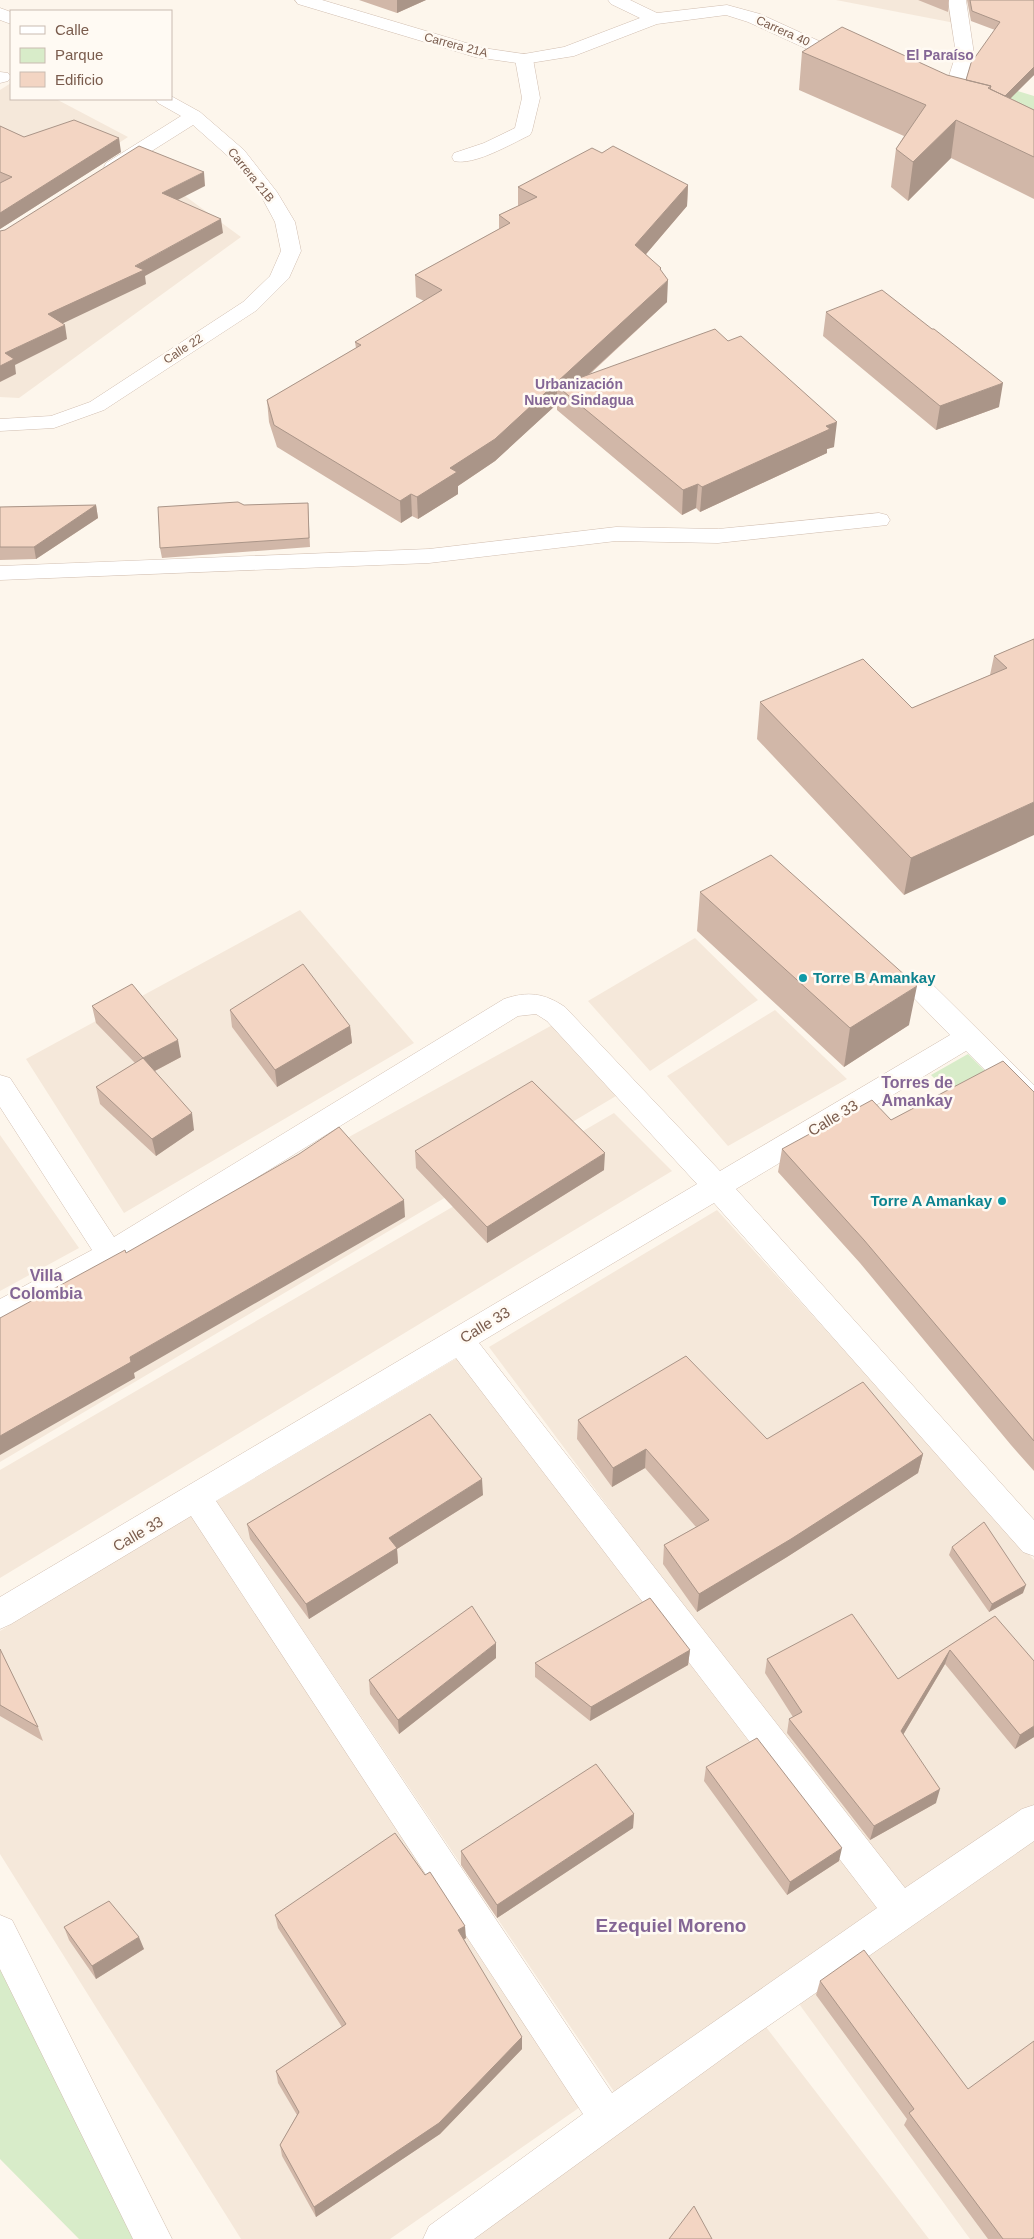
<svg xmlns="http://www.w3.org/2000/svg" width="1034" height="2239" font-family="Helvetica,sans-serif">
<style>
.residential{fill:#f5e8da}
.green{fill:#d8ecc9}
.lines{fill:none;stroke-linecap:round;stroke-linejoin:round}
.lane-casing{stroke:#d1beb0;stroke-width:1}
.street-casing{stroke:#d1beb0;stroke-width:1}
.lane{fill:#fff;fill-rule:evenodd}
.street{fill:#fff;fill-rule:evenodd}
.wall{fill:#d1b7a8}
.shaded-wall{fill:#aa9588}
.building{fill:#f3d5c3;stroke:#aa9588}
.culture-dot{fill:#0f9aa8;stroke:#fffaf3;stroke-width:2}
.labels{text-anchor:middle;stroke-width:5;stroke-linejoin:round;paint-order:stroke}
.far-street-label{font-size:12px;fill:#7a5c4d;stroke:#fffaf3}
.far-neighbourhood-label{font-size:14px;font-weight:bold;fill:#846695;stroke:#fffaf3}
.culture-label{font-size:15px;font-weight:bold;fill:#0d838f;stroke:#fffaf3;text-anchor:start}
.street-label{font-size:15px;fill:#7a5c4d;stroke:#fffaf3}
.neighbourhood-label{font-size:16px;font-weight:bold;fill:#846695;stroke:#fffaf3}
.near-neighbourhood-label{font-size:19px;font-weight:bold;fill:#846695;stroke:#fffaf3}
</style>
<rect width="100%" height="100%" fill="#fdf6ec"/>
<path class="residential" d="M836,0h121l3,24z
M11,83v16h45l72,38 -128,84v-131z
M140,163l101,74 -222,161 -19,-1v-138z
M300,910l114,133 -290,170 -98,-154z
M695,938l63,62 -108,71 -62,-70z
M775,1010l72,69 -119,67 -61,-70z
M556,1023l60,73 -616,366v-133z
M614,1113l58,58 -672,407v-108z
M0,1135l79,113 -79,43z
M717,1210l317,350v248l-132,93 -413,-554z
M457,1358l428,545 -270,190 -399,-592z
M192,1515l391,590 -193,134h-149l-241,-385v-223z
M1034,1833v406h-64l-176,-242z
M766,2027l163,212h-456z"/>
<path class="green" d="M976,78l58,18v17z
M968,1054l27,27 -37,21 -27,-27z
M0,1969l138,270h-59l-79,-80z"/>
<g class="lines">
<defs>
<path id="lane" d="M524,54l6,1 3,4 7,39 -8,33 -2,4c-19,9 -56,31 -76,26l-2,-4 2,-4 30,-10 31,-15 7,-30 -7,-39 3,-4z"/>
<path id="street" d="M295,0h27l161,48 41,6 40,-7 76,-29 -29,-14 -3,-4h22l27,13 70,-8 33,9 94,43 3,4 -3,4h-12l-94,-43 -22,-7 -69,9 -83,32 -50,8 -49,-7 -177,-53z
M948,0h18l8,54 -17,53 -3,4h-12l-3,-4 17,-53z
M0,8l11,4v12l-11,-4z
M0,72l8,1 3,4 -3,4 -8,2z
M171,96l29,16 44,38 33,42 18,30 6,29 -12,27 -32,32 -153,100 -50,18 -54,3v-12l51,-3 39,-14 153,-100 27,-26 11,-25 -6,-29 -15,-28 -30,-36 -37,-33 -73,46h-14l-2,-4 2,-4 75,-47 -23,-13 -3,-4h16z
M879,513l8,2 3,5 -3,5 -169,18 -102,-2 -187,22 -429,17v-14l429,-17 187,-22 102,2z
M916,974l9,3 109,108v28l-10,-4 -58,-58 -230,138 298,331v36l-11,-4 -309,-349 -235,140 426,545 117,-79 12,-4v36l-286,199 -274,199h-51l6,-13 154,-112 -392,-598 -180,108 -11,5v-32l697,-413 -150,-163 -11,-7 -18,2 -398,246 -120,63v-26l92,-49 -92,-143v-32l10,3 104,159 390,-238c24,-8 40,-6 61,8l155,164 230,-136 -43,-44 -4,-7 4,-7zM456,1358l421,550 -265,185 -396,-592z
M0,1915l12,5 160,319h-39l-133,-270z"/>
</defs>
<use href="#lane" class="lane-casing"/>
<use href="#street" class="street-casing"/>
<use href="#lane" class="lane"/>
<use href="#street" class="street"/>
</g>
<path class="wall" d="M359,0h67l-29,13z
M918,0h31l-1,12z
M967,0h67v75l-24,23 24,12v89l-83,-41 -43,43 -17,-14 5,-38 8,-13 -105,-46 3,-38 145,23 19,5 29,-50 -24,-9z
M0,126l24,11 97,15 -121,77z
M602,153l86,32 -1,21 -41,48 15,18 6,30 -78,73 245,72 -7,2v4l-127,59 -4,-4 -14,7 -125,-105v-6l-62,57 -37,25v8l-40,25 -6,-3 -11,7 -124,-76 -8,-25 -2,-22 89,-52 -1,-6 69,-41 -8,-4 -1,-22 84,-46v-14l19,-9v-19z
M826,312l173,95 -63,23 -113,-94z
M308,503l2,44 -148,11 -2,-10 84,-43z
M96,505l2,13 -62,41 -36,1v-53z
M1034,639l-130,256 -147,-156 3,-37 152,6 78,-33 4,-19z
M700,892l209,133 -65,42 -147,-136z
M92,1006l89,51 -26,14 39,59 -38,26 -56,-52 -4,-17 39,-24 -39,-40z
M230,1010l120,16 2,17 -75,44 -45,-60z
M1034,1092v379l-23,-26 -151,-182 -82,-91 4,-23 109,-29z
M415,1151l189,19 -117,73 -71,-75z
M578,1420l189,19 156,15 -5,19 -131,84 -90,55 -34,-48 1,-19 32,-18 -51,-59 -33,19 -35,-48z
M483,1495l-86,54 1,14 -89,56 -59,-80 -3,-15z
M952,1547l71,46 -34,19 -40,-57z
M995,1616l39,121 -19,12 -70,-85 -42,71 33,68 -66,37 -83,-107 2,-14 4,-2 -28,-44 2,-14 131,20z
M0,1649l38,78 5,14 -43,-25z
M690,1650l-2,15 -98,56 -55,-44v-14z
M496,1658l-97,76 -29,-40 -1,-14z
M706,1767l133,94 -52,34 -83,-114z
M634,1814l-1,14 -136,90 -36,-53v-14z
M275,1915l191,23 -2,1 58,110 -82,85 -124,83 -34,-61 -2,-11 17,-30 -19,-32 -2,-12 66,-44 -64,-99z
M64,1927l80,22 -48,30 -27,-39z
M820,1981l148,108 66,150h-46l-84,-114 3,-6 -91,-124z"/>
<path class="shaded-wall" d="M397,0h29l-29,13z
M1034,67v8l-37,37 1,-10z
M956,120l-5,38 -43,43 5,-39z
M119,138l2,14 -121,77v-16z
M204,172l1,14 -41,21 -2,-14z
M688,185l-1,21 -52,61v-22z
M221,219l2,14 -78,43 1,8 -95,45 -3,-15z
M661,268l-1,20 8,-8 -1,22 -100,92 -10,-8v18l-62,57 -37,25v8l-40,25 -1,-22 33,-29z
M65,325l2,14 -52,26 1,9 -16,8v-16l5,-13z
M1003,383l-4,24 -63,23 4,-24z
M837,422l-3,25 -7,2v4l-127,59 2,-25 124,-61z
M698,484l-2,24 -14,7 1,-25z
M411,494l1,22 -11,7 -1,-22z
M96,505l2,13 -62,41 -2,-12z
M1034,802v33l-130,60 7,-37z
M917,986l-8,39 -65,42 6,-39z
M350,1026l2,17 -75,44 -2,-17z
M178,1040l3,17 -34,18 -4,-17z
M192,1113l2,17 -38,26 -4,-17z
M605,1153l-1,17 -117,73v-16z
M404,1200l1,17 -271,156 1,5 -135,77v-19l130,-79z
M646,1449l-1,19 -33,19 1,-19z
M923,1454l-5,19 -131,84 -90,55 2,-18z
M482,1479l1,16 -86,54 1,14 -89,56 -3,-15 83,-66z
M1026,1585l-3,8 -34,19 3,-8z
M496,1643v15l-97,76 -1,-14z
M690,1650l-2,15 -98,56 1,-14z
M950,1650l-5,14 -48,81 4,-14z
M1034,1726v11l-19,12 5,-14z
M940,1789l-4,14 -66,37 4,-14z
M634,1814l-1,14 -136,90v-13z
M842,1848l-3,13 -52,34 3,-13z
M465,1926l1,12 -7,5 -1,-13z
M139,1937l5,12 -48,30 -4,-13z
M522,2037v12l-82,85 -124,83 -2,-10z"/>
<path class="building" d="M970,0h64v67l-29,29 -15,-7 1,-3 -25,-6 5,-17 29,-41 -28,-11z
M842,27l105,48 44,11 -3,2 46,22v47l-78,-37 -43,42 -17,-13 30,-44 -124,-53z
M74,120l45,18 -119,75v-30l12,-6 -12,-5v-46l24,11z
M139,146l65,26 -42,21 59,26 -86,47 9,4 -96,44 17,11 -60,28 9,6 -14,7v-135l5,-1z
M613,146l75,39 -53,60 26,23 -1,1 8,11 -173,159 -45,29 7,4 -40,25 -6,-3 -11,7 -126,-76 -7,-25 94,-55 -6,-3 87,-52 -27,-15 95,-52 -11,-8 38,-18 -19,-10 74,-39 10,5z
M882,290l50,39h2l69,54 -63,23 -114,-94z
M715,329l13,12 13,-5 96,86 -11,4 4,3 -128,58 -4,-3 -15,6 -126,-104z
M238,502l6,3 64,-2 1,35 -149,10 -2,-41z
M96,505l-62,42h-34v-40z
M1034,639v163l-123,56 -151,-156 103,-43 49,49 95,-40 -13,-12z
M771,855l146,131 -67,42 -150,-136z
M303,964l47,62 -75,44 -45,-60z
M132,984l46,56 -35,18 -51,-52z
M143,1058l49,55 -40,26 -56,-52z
M1003,1061l31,31v349l-170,-201 -82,-91 90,-49 19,20z
M532,1081l73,72 -118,74 -72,-76z
M339,1127l65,73 -274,157 1,5 -131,74v-118l125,-68 1,3 173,-99z
M686,1356l81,83 96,-57 60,72 -132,85 -92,55 -35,-49 45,-25 -63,-71 -33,19 -35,-48z
M430,1414l52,65 -93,59 8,10 -91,56 -59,-80z
M984,1522l42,63 -34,19 -40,-57z
M650,1598l40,52 -99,57 -56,-44z
M472,1606l24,37 -98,77 -29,-40z
M852,1614l46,65 97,-63 39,45v65l-14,9 -70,-85 -49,81 39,58 -66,37 -85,-107 13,-7 -35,-53z
M0,1649l38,78 -38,-22z
M757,1738l85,110 -52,34 -84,-115z
M596,1764l38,50 -137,91 -36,-54z
M395,1833l30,42 5,-3 35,54 -7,4 64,107 -83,86 -125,84 -34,-62 19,-33 -23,-41 70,-47 -71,-109z
M109,1901l30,36 -47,29 -28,-39z
M864,1950l104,139 66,-48v196l-3,2h-28l-94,-126 5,-4 -94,-128z
M694,2206l18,33h-43z"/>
<g class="culture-dot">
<circle cx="803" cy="978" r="5"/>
<circle cx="1002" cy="1201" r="5"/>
</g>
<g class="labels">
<g class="far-street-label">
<text transform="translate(783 31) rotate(24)" y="4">Carrera 40</text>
<text transform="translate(456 45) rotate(15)" y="4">Carrera 21A</text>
<text transform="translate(251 175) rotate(51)" y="4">Carrera 21B</text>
<text transform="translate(183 349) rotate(-33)" y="4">Calle 22</text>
</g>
<g class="far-neighbourhood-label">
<text x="940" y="60">El Paraíso</text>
<text x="579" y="389">Urbanización<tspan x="579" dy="16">Nuevo Sindagua</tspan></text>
</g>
<g class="culture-label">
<text x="813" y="983">Torre B Amankay</text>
<text x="992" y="1206" text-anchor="end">Torre A Amankay</text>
</g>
<g class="street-label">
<text transform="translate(833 1118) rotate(-31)" y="5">Calle 33</text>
<text transform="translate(485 1325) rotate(-31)" y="5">Calle 33</text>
<text transform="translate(138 1534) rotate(-30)" y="5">Calle 33</text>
</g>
<g class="neighbourhood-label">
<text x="917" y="1088">Torres de<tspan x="917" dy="18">Amankay</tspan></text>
<text x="46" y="1281">Villa<tspan x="46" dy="18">Colombia</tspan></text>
</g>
<g class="near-neighbourhood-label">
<text x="671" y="1932">Ezequiel Moreno</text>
</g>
</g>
<rect x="10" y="10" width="162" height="90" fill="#fffaf3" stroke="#cabbb1"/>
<rect x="20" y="26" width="25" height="8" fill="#ffffff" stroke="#cabbb1"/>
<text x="55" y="35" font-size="15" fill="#7a5c4d">Calle</text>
<rect x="20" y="48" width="25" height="15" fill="#d8ecc9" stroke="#cabbb1"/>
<text x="55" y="60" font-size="15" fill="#7a5c4d">Parque</text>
<rect x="20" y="72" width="25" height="15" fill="#f3d5c3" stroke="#cabbb1"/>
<text x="55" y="85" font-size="15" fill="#7a5c4d">Edificio</text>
</svg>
